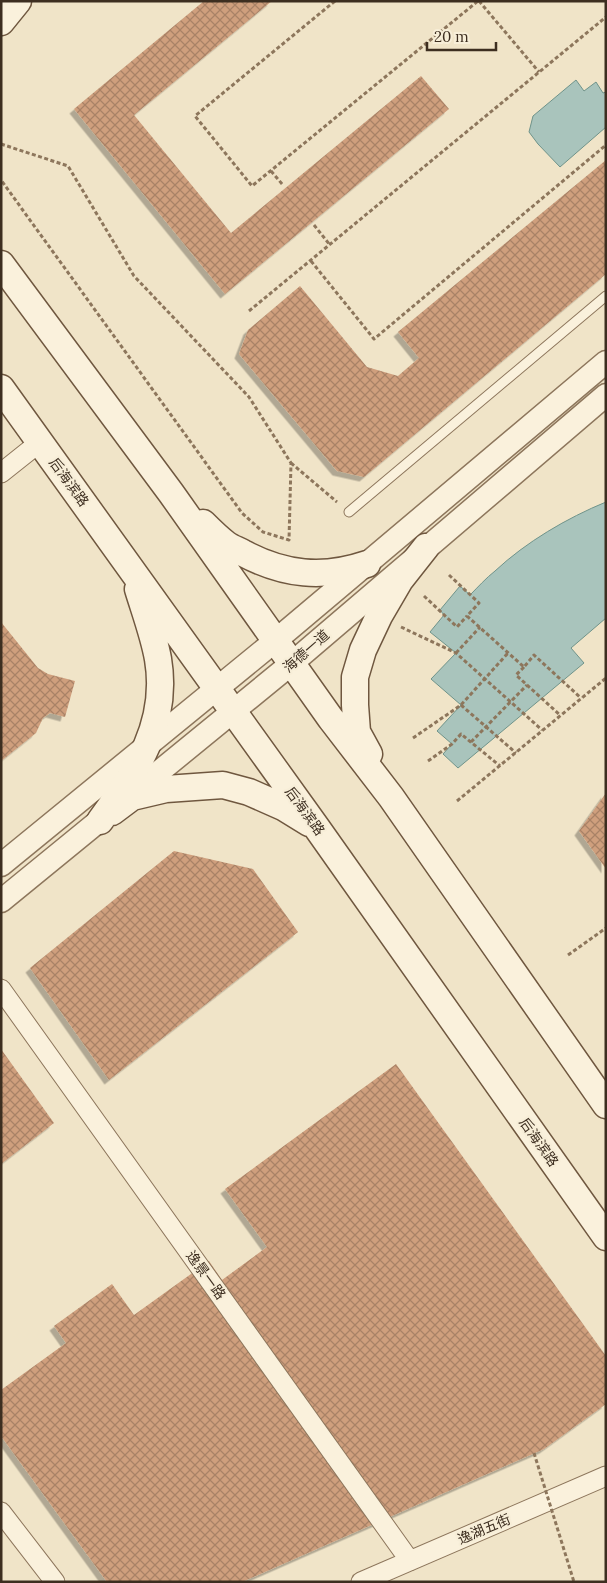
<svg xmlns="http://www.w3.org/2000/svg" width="607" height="1583" font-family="Lora,'Noto Sans SC',serif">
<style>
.water{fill:#a9c4bc;stroke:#6f938a}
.building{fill:url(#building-cross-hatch);filter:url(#shadow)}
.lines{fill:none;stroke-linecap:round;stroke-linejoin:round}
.service-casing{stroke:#8d765c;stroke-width:11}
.minor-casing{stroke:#8d765c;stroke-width:21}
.tertiary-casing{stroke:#8d765c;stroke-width:25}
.secondary-casing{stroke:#6f573f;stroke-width:29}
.path{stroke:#8d765c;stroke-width:3;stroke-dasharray:4 2.5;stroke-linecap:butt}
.service{stroke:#faf1dc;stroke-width:9}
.minor{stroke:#faf1dc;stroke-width:19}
.tertiary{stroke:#faf1dc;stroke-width:22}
.secondary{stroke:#faf1dc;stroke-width:26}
.path-bridge{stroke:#8d765c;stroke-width:3;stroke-dasharray:4 2.5;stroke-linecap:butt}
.labels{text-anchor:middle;stroke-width:4.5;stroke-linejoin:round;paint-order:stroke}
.street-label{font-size:14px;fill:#3d2e20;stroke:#f7eed8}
</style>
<defs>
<pattern id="building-cross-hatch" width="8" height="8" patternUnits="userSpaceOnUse" patternTransform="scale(1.25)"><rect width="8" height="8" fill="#cf9f7d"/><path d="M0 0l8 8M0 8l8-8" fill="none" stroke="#a98266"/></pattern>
<filter id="shadow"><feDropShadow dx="-4.5" dy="4.5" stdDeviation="0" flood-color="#0004"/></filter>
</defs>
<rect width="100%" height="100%" fill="#f0e4c8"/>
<path class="water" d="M576,80l8,11 12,-9 7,11 3,-1v35l-46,40 -22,-23 -9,-12 4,-16z
M606,502v116l-35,30 13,15 -126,105 -15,-14 9,-10 -15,-13 24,-26 -30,-26 25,-26 -26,-21 14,-17 -4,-5 20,-24 10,9c8,-8 16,-17 25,-24 31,-29 72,-53 111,-69z"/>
<path class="building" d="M204,1h68l-138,114 97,118 190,-157 28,33 -224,185 -151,-185z
M606,160v114l-242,203 -27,-6 -98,-117 9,-24 52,-44 67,81 31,9 21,-18 -21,-26z
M1,622l37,46 10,6 27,7 -10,36 -15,-4 -7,5 -7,15 -35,28z
M606,793v76l-27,-38z
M174,851l79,18 45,63 -189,148 -79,-112z
M1,1049l53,74 -53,41z
M396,1064l210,292v48l-62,45 -302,133h-135l-106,-146v-46l65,-47 -12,-17 58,-42 22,31 75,-54 13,19 45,-33 -42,-58z"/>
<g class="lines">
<defs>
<path id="service" d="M349,512l257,-216"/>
<path id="minor" d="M1,473l39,-31
M1,989l409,572
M1,1512l54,70
M361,1582l245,-106"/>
<path id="tertiary" d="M1,865l274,-224 331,-279
M1,901l290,-237 315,-269"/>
<path id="secondary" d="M1,22l17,-21
M1,264l170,229 160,226 60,78 215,308
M1,388l316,440 289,409
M203,523c7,7 15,15 23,21 5,4 12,6 17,9 41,22 80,26 124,11
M369,754l-12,-22 -2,-27v-28l8,-27 16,-34 21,-36 26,-33
M112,812l20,-15 34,-8 57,-4 26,7 34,15 26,16
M100,821c36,-49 69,-97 58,-162 -4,-23 -13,-47 -20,-70"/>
</defs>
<use href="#service" class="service-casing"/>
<use href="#minor" class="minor-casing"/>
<use href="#tertiary" class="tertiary-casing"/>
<use href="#secondary" class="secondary-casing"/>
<path class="path" d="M335,1l-140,115 57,70 226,-185
M479,1l60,71
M1,144l67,22 66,110 115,121 42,66 -2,77 -26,-8 -21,-19 -241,-333
M271,171l12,14
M314,225l16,20
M311,261l63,78 232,-194
M249,311l357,-294
M291,463l46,39
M449,575l30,28 -12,13 57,51 10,-12 47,43
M424,596l33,31 10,-11
M401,627l55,26 86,77
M456,653l24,-26
M524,667l-8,8 44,40
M461,705l55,48
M413,738l48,-33 47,-52
M471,742l56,-57
M428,761l24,-17 9,-10 39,32
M457,801l149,-123
M568,955l38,-27"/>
<use href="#service" class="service"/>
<use href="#minor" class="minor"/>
<use href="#tertiary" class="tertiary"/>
<use href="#secondary" class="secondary"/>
<path class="path-bridge" d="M534,1453l40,129"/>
</g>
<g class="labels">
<g class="street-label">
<text transform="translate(69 482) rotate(54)" y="5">后海滨路</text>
<text transform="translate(306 651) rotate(-41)" y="5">海德一道</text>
<text transform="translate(305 811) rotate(54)" y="5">后海滨路</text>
<text transform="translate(539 1142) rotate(55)" y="5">后海滨路</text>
<text transform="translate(206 1275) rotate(54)" y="5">逸景一路</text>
<text transform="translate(484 1529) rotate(-23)" y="5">逸湖五街</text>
</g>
</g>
<rect width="607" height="1583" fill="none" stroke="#3d2e20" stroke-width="5"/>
<path d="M427 42v8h69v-8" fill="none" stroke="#3d2e20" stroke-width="2.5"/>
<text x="434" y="42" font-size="15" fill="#3d2e20" stroke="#f7eed8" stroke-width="4" paint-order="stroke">20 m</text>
</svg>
